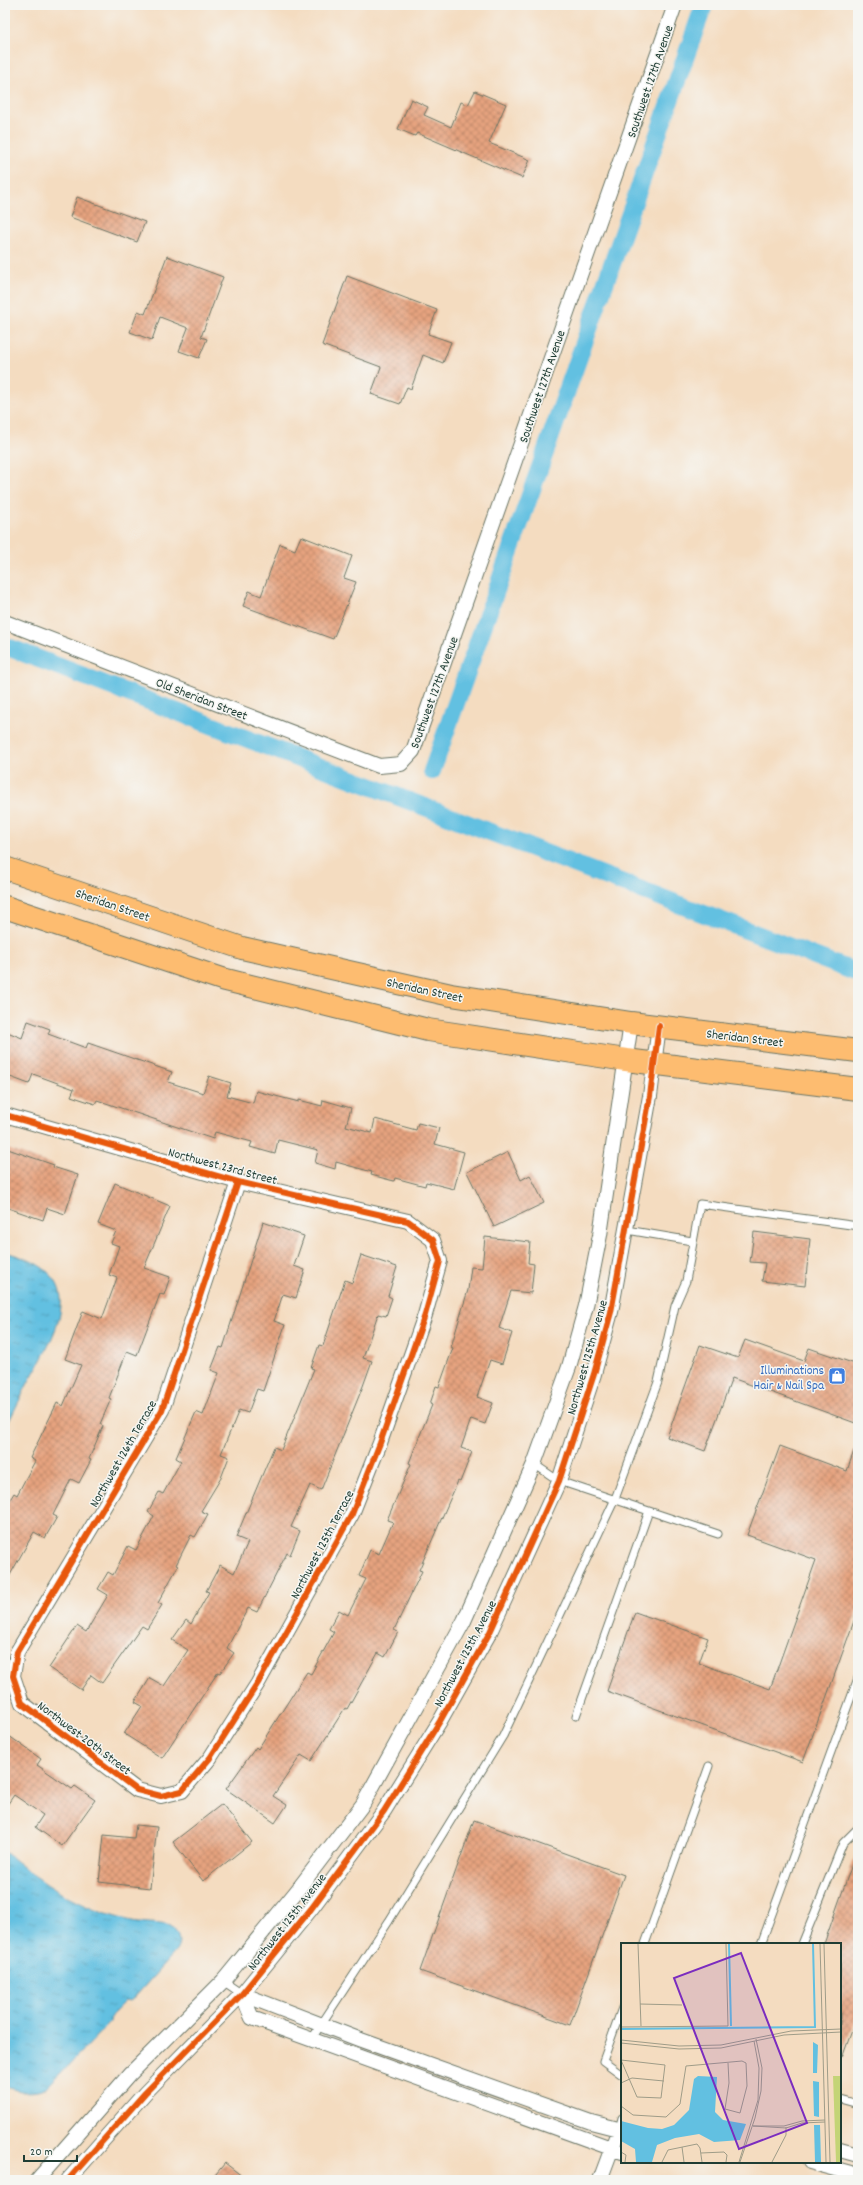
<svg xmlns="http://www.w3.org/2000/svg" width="863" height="2185" font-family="Dekko,sans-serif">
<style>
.water{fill:url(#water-ripples);stroke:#407e8a}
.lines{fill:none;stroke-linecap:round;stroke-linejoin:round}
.canal{stroke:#62c0e1;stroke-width:18}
.building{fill:url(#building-cross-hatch)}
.service-casing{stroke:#6a7565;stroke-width:9}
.minor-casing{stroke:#6a7565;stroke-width:16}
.primary-casing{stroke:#6a7565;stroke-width:24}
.service{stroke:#fff;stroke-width:7}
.minor{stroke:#fff;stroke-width:14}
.primary{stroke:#fdbc70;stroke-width:22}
.cycleway-casing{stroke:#f6f6f2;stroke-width:8}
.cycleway{stroke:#e8590c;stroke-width:6}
.labels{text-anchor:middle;stroke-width:3;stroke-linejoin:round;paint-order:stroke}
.street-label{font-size:13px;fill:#1f3d34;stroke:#f6f6f2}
.shop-label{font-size:13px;fill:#366cbe;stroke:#f6f6f2;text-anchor:end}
.inset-river{fill:none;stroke:#62c0e1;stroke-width:2}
.inset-road{fill:none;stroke:#9f9c88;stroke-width:1}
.view{fill:#7b2cbf;fill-opacity:0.15;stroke:#7b2cbf;stroke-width:2}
.inset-edge{fill:none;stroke:#1f3d34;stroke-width:2}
</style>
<defs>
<pattern id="water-ripples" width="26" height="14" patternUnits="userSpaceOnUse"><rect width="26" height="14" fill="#62c0e1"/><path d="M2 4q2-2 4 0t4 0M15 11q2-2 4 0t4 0" fill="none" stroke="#509db7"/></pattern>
<pattern id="building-cross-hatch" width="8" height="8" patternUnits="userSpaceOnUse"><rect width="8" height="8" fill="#e6a37f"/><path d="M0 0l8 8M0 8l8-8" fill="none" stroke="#ba8669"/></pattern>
</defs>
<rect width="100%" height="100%" fill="#f6f6f2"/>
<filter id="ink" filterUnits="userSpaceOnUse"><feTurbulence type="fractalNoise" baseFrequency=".025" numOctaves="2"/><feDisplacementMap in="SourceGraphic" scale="8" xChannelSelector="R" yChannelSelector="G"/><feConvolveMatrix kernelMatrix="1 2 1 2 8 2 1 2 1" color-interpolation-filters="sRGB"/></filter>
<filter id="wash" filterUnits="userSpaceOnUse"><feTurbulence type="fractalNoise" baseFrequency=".012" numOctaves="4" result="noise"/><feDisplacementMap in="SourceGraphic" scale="16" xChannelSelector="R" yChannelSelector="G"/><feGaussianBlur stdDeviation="0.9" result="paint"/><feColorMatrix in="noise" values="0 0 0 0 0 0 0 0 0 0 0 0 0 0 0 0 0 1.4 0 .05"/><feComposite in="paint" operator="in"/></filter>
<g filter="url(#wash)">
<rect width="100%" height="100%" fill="#f4dcc0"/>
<path class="water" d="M5,1252c87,22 55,75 23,131 -8,15 -15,31 -23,46z
M5,1852c38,32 74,57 123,68 14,4 29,2 43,6 7,7 11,16 5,25l-42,47 -4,3 -3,-1 -16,16 -1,6 -64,66c-14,7 -27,3 -41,-1z"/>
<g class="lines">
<path class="canal" d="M5,646l853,327
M432,771l272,-766"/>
</g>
<g id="blocks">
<path class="building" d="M475,91l31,13 -17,39 41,17 -8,18 -105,-45 -2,3 -17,-7 13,-30 17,8 -4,8 27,12 10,-25 7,3z
M77,197l68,25 -8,20 -67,-25z
M167,256l56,21 -22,60 6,2 -8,19 -20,-7 9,-23 -28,-11 -8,23 -22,-8 8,-21 7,3z
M347,276l90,34 -9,24 23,8 -8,21 -20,-8 -12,34 -4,-2 -7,17 -29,-10 10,-27 -59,-22z
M301,536l51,20 -8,22 12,4 -23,57 -90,-33 6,-15 12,5 19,-52 15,6z
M28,1021l22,8 -2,5 38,14 2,-5 84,29 -4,10 35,11 6,-17 22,7 -4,13 26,7 3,-12 43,11v-2l23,6 1,-6 28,8 -5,18 26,7 3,-14 41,11 2,-7 21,5 -4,16 29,8 -10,37 -28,-7 -1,4 -30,-8 -1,3 -23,-6 1,-3 -36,-10 -1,7 -20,-6 3,-13 -40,-10 -3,14 -25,-7 2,-5 -37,-10 -2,7 -116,-39 -2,4 -24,-8 3,-7 -41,-15 -4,10 -24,-9v-44l17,7z
M5,1148l49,17 -1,2 25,8 -13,39 -18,-6 -4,12 -38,-13z
M508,1152l13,28 9,-5 14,28 -50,24 -27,-55z
M115,1183l55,23 -26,62 26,9 -6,18 -4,-1 -23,61 -10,-4 -18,47 2,1 -11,25 3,2 -14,33 2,1 -12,23 -8,-4 -18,36 4,2 -12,21 -11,-6 -29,52v-76l9,-15 3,2 18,-34 -5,-3 27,-55 6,3 18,-41 -16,-6 18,-48 19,8 15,-41 -8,-3 10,-29 -8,-3 5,-12 -18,-7z
M263,1222l41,14 -10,30 11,4 -9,28 -13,-4 -9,27 11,4 -22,66 -6,-2 -9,24 -9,-3 -18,44 8,3 -8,21 -20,33 7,3 -13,23 -4,-2 -15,30 2,1 -20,37 4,2 -15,24 -5,-3 -40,57 -11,-8 -10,15 -32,-22 28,-42 9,6 22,-37 -10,-6 10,-17 5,3 15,-29 8,4 18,-34 -6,-4 11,-20 4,2 18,-33 -5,-3 20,-46 7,3 16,-42 -8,-3 9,-23 3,1z
M754,1232l56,7 -5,47 -43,-5 3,-18 -15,-1z
M485,1237l45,5 -2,21 6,1 -3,29 -20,-2 -12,37 13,5 -10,31 -12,-4 -13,37 16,6 -8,21 -14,-5 -10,29 11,4 -12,30 -2,-1 -39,89 3,1 -10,21 -18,38 4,2 -13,25 -7,-4 -31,56 -2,-1 -34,53 -10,-6 -28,41 14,9 -12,18 -49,-34 30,-42 2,2 49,-77 4,2 23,-42 -5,-3 10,-19 9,5 18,-36 -7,-3 11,-26 9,4 14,-32 -6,-2 24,-56 -2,-1 7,-18 16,-40 -2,-1 6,-18 3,1 14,-39 -2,-1 17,-57 3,-23 11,1z
M361,1255l36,12 -9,29 4,2 -6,18 -8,-2 -15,44 9,3 -9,25 -42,104 -11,-5 -19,42 9,4 -10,24 -3,-2 -30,59 -9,-4 -21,40 7,5 -14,20 -2,-1 -56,86 -38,-24 18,-28 -7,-4 15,-24 14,8 24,-36 -16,-10 14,-20 5,4 18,-32 -3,-1 14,-26 14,8 14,-31 -12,-5 38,-90 7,3 33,-81 -3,-1 8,-23 4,1 22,-66 7,3z
M745,1340l59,21 5,-13 49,17v59l-126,-46 -27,73 -38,-14 33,-92 38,13z
M856,1445l2,1v164l-55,152 -196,-71 28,-79 73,26 -9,25 71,26 46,-129 -69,-25 33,-89 67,25z
M5,1733l36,26 -4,6 35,24 3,-3 20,14 -33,46 -27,-19 8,-12 -29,-20 -9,13z
M222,1804l30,38 -49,39 -30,-39z
M474,1820l150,55 -54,150 -150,-54z
M136,1825l21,2 -7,61 -51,-6 5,-47 30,3z
M856,1853l2,1v159l-16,44h-2v-113h-16z
M225,2163l22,17h-36z"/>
</g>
</g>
<g filter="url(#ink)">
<use href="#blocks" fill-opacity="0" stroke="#6a7565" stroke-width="1"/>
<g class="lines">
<defs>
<path id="service" d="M627,1230l65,11
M534,1464l25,17 159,53
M576,1716l73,-205
M645,1944l64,-178
M761,1944l97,-266
M802,1944l41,-101 15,-15
M223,1981l19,13
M622,2008l-19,53 19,14
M311,2040l78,-119 114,-185 112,-237 43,-117 17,-76 11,-25 14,-77 158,22
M840,2099l18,5
M619,2129l3,-11"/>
<path id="minor" d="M5,622l374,144 22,-2 12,-13 262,-746
M5,1115l233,67 170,39 25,19 7,21 -15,54 -45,128 -28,71 -94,169 -48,75 -28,33 -21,5 -24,-6 -115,-87 -9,-27 4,-24 145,-242 76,-228
M242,1994l10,24 370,134
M242,1994l119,46 230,82 31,8
M840,2150l18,5
M810,2162l48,13
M37,2180l93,-106 93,-93 73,-89 67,-88 101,-183 70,-157 35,-97 17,-61 14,-71 31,-212
M68,2180l77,-87 97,-99 69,-85 73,-98 56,-90 50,-89 69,-151 35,-107 17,-62 39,-216 9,-70
M600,2180l19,-51"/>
<path id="primary" d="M5,868l237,80 209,47 180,28 227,28
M5,907l217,72 206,51 198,30 232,29"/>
</defs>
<use href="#service" class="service-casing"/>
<use href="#minor" class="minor-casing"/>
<use href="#primary" class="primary-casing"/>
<use href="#service" class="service"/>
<use href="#minor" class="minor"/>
<use href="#primary" class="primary"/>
<defs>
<path id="cycleway" d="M5,1115l233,67 170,39 25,19 7,21 -15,54 -45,128 -28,71 -94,169 -48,75 -28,33 -21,5 -24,-6 -115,-87 -9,-27 4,-24 145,-242 76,-228
M68,2180l77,-87 97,-99 69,-85 73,-98 56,-90 50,-89 69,-151 35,-107 17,-62 39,-216 9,-70"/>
</defs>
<use href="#cycleway" class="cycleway-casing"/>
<use href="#cycleway" class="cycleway"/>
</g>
</g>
<defs>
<symbol id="shop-square" viewBox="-11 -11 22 22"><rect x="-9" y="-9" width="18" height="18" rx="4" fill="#3f7fe0" stroke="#f6f6f2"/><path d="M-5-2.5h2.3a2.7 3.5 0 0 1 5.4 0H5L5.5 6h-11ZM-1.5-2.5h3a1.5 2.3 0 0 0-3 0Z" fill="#fff"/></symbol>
</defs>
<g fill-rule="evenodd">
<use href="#shop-square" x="827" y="1366" width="20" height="20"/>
</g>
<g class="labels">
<g class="street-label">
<text transform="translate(649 81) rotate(-71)" y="5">Southwest 127th Avenue</text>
<text transform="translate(541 386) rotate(-71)" y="5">Southwest 127th Avenue</text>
<text transform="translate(433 692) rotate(-70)" y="5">Southwest 127th Avenue</text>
<text transform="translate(202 698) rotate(21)" y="5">Old Sheridan Street</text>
<text transform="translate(113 904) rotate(19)" y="5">Sheridan Street</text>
<text transform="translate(425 989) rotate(12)" y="5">Sheridan Street</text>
<text transform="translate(745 1037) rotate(7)" y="5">Sheridan Street</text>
<text transform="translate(223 1165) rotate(15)" y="5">Northwest 23rd Street</text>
<text transform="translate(586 1357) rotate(-74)" y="5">Northwest 125th Avenue</text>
<text transform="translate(122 1453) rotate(-60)" y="5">Northwest 126th Terrace</text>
<text transform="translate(321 1544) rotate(-62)" y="5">Northwest 125th Terrace</text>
<text transform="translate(464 1653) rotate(-62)" y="5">Northwest 125th Avenue</text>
<text transform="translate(85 1737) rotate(37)" y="5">Northwest 20th Street</text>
<text transform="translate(286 1921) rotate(-52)" y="5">Northwest 125th Avenue</text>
</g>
<g class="shop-label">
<text x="824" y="1374">Illuminations<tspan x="824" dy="15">Hair &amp; Nail Spa</tspan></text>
</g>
</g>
<g transform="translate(621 1943)">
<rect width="220" height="220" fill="#f4dcc0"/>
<path d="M212,133h8v86h-5z" fill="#c4d476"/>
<path d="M192,99l5,3 -1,28h-4zM77,133l19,1 -2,35 8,8 23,4 -6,16 -26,2 -15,-8 -24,4 -18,7 -5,17h-16l-1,-13 -14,-8v-20l27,7 14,1 12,-4 15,-15 5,-31zM192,138l6,1v35l-5,-1zM193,182h6l1,37h-6z" fill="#62c0e1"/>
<path class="inset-river" d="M108,1l2,82M0,86l194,-2 -2,-83"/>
<path class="inset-road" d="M17,1l3,82M199,1l6,218M203,1l6,218M19,61l42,1M0,84l107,-1 -2,-82M0,97l58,6 42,-1 70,-14 50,-2M0,100l58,6 42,-1 63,-13 57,-3M0,117l44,5 -4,33 -24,-1zM0,140l11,-5 32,3M0,163l12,9 33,2 14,-13 6,-38 56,-5 4,2 1,23 -7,27 -15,-4 4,-26 -1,-20M132,183h31l18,-5 23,-1M132,183l33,2 16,-5 23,-1M61,204l2,15M0,209l5,3 -1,7M80,210l23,-1 3,3 -1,7M41,219l6,-12 29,-6 3,4 2,14M118,219l19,-62 1,-32 -5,-27M119,219l15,-44 6,-27 1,-23 -6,-29M151,219l14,-27v-8"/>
<path class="view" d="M120,10l66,170 -68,26 -65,-171z"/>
<rect width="220" height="220" class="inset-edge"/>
</g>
<rect width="863" height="2185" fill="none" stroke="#f6f6f2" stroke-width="20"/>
<path d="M24 2155v6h53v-6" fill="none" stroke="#1f3d34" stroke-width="2"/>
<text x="30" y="2155" font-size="12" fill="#1f3d34" stroke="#f6f6f2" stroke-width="3" paint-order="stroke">20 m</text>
</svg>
